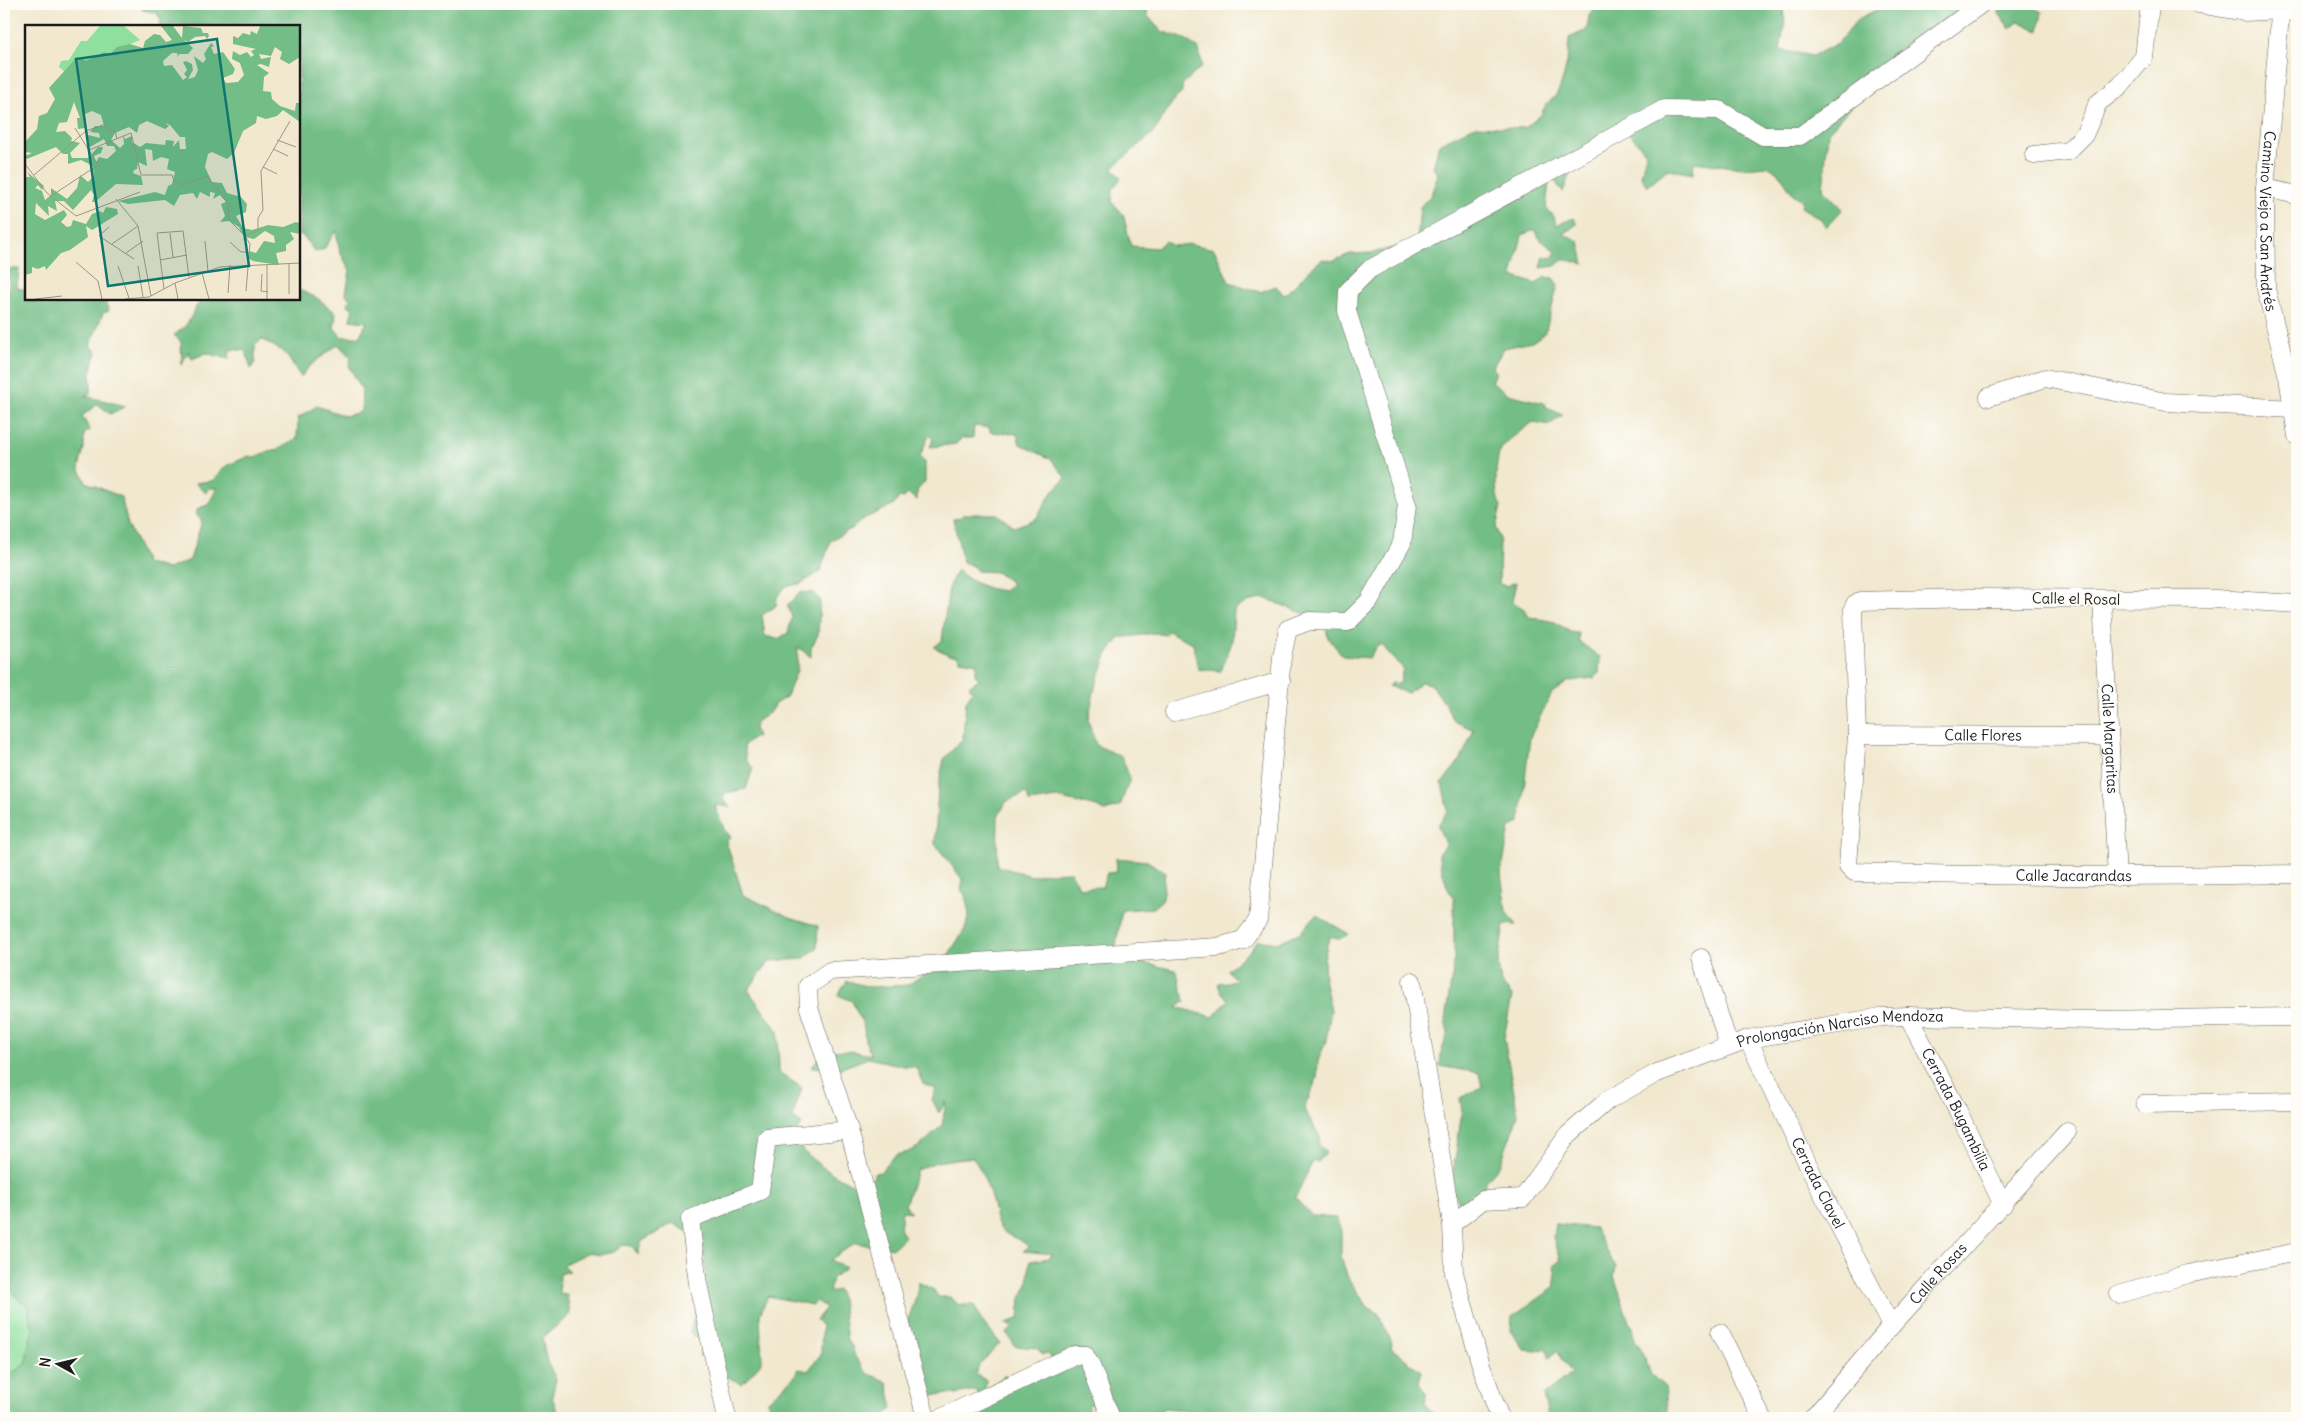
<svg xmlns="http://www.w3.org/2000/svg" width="2301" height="1422" font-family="Delius,sans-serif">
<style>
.green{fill:#8fdf9f;stroke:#567e5e}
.forest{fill:#73be86;stroke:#486d51;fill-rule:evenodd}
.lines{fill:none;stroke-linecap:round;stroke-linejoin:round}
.minor-casing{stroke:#67635b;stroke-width:19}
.minor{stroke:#fff;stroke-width:18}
.labels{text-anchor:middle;stroke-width:4;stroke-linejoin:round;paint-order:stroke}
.street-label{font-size:15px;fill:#1c1c1c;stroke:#fdfcf7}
.inset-road{fill:none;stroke:#9c9687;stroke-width:1}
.view{fill:#0f766e;fill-opacity:0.15;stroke:#0f766e;stroke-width:2.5}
.inset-edge{fill:none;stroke:#1c1c1c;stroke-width:2.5}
</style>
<rect width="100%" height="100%" fill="#fdfcf7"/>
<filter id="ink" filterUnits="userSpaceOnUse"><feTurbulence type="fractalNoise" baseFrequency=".02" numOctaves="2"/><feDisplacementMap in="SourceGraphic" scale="10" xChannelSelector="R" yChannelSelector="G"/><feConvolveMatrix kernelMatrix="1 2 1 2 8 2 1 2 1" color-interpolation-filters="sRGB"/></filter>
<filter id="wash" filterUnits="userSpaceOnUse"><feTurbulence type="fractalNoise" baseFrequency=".0096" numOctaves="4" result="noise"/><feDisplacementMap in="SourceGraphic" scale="20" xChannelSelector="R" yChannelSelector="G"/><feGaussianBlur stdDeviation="1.12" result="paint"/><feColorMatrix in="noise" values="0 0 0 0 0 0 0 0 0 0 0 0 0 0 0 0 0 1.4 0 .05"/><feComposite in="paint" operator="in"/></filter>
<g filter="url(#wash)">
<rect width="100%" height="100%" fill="#f1e8cf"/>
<path class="green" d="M4,1177l33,139 9,102h-42z"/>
<path class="forest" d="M144,4h1004l-1,11 14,16 24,8 14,10 3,17 -20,19v8c-16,11 -19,31 -33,44 -12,10 -25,20 -36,31l8,10 -8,11 -1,13 11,12 8,32 26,2 8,-7 8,5 18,-2 23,5 15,33 31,10 16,-6 8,9c14,-11 24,-26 39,-36l10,2 17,-7 22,-1 45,-11 3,-35 11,-12 7,-21 -5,-6 6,-24 36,-18 50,2 17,-14c1,-9 12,-14 16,-22 8,-17 10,-35 11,-54l18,-8 2,-14 7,-12h186l3,18 -5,28 33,6 25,-13 20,-24 30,-15h92l-59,37 -19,4 -14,21 -60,66 -5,57 20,20 -17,18 -5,-8 -20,-12 1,-7 -9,-6 -14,-21 -12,-7 -24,2 -49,-6 -1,12 -25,-5 -21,17 -6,-10 5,-23 -16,-19 -18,-2 -8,20 -6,-10 -25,23 -10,27 -13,-17 -4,33 8,8 2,9 18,-7 3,6 -14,10 16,7 5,23 -20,-5 -9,7 -14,2 3,-12 8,2 4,-6 -16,-13 -5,-9 -13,5 -10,41 24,8 9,-7 8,1 5,7 -13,48 -13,9 -28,6 -12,20 4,5 -5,8 17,13 36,9 3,5 16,7 -14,10 -16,-3c-9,7 -28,19 -33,29 -5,11 -6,46 1,55l-5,22 4,11 -1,45 7,2 10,-4 -4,19 12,8 5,8 26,5 15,10 9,1 -1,8 22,16 -1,16 -5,5 -25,3 -17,12 -22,44 -10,85 -10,6 -9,45 5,39 11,13 -13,-1 -6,41 3,18 11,13 -8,42 14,77 -18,50 -14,16 -1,11 -23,15 -11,-19 11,-77 -2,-13 22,-11 -3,-14 -39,-7 1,-13 7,-20 -3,-13 9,-56v-64l-7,-13 -9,-33 7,-9 -7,-20 10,-14 -6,-28 19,-24 13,-29 -20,-9 -7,-14 -16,-23 -10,-2 -13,11 -20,-7 4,-3 8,1 3,-16 -12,-11 -9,-13 -6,3 -7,11 -26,-2 -15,-18 -4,-21h-11l-49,-19 -17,4 -13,8 -2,32 -11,29 -23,-2 -5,-26 -16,-7 -8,-5 -4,4 -10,-2 -35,5 -13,17 -12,32 -7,33 8,25 26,12 8,22 -10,27 -15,5 -8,-4 -40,-9 -28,4 -2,-9 -20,8 -9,15 -1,50 35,10 15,-3 24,-1 9,16 22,-1 5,-14 10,-1 -1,-14 31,3 18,11 -3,28 -9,8 -31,2 -8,47 62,13 9,31 -9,6 37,10 15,-17 -8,-10 -2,-7 19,-2 -10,-11 18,-15 13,-15 19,3 24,-11 15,-17 33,19 -10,5 -10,-2 -5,21 1,26 6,26 -5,31 -8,20 -1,17 -13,31 16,28 -1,8 7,8 -8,9 -5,-1 -18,37 17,18 26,2 3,14v25l7,21 20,29 10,6 14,30 -1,5 30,23 -2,13 8,10 -2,9 11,15h-243l1,-7 -30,-3 -12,10h-41l-6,-12 -16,-2 -1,4 5,5 -9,5h-106l-4,-12 10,-1 -8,-15 -20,4 -31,1v-31l-21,-22c0,-22 14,-39 14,-60l16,8 4,7h12l9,8h15l7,15 19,23 -21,22 -3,10 10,5 -1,11 19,-15c19,4 34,5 53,-2l-8,-20h-6l-7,-6 -21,-2 -8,-13 6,-5 -8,-5 14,-4 2,-21 7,-14 2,-23 19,-3 4,-4 -30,-3 6,-4c-8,-9 -23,-10 -29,-19 -5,-7 -5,-15 -7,-23 -4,-16 -11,-34 -20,-48l-37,5 -19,8 -12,35 6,7 -9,-1 -2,20 5,6 -12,11 -38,-5 -25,17 16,8 -14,10 -3,14 9,-2 4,10 5,41 5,5 3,11 12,16 20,9 6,26 -12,10h-99l-13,-4 -1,-14 26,-23 5,-8 9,2 13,-17 1,-28 -6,-6 10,-12 -9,-7 -5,4 -44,-9 -8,18 2,48 -20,22 -25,-12 -8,-15 -10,-2 6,-16h-7l-8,-7 16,-60 -4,-31 -29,-18 -32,19 -3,13 -6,-9 -9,-1 -9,7 -15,3 -10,-3 -27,13 8,6 -10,3 -1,20 8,1 3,20 -28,23 5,24 9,17 -4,18 5,14 12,7h-563l-2,-3v-41l8,-1 15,-10v-11l6,-23 -7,-26 -8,-4 -14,-21v-986l5,-3v-20h10l-2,17 2,3h7v10h67l12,3 4,9 -6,2 -13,32 7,7 -6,20v20l-6,4 41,10 -16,8 -12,-10 -16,12 8,14 -6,4v14l-5,20 7,14 35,15 7,28 18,38 22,6 22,-9 12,-39 -7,-8 4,-5 9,-3 9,-17h-7l-4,5 -11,-10 17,-2 14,-15 23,-10 8,2 4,-4 16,-4 20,-11 1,-21 19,-12 28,10 16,-4 1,-22 -13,-24 2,-8 -13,-14c-13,12 -28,18 -37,33l-16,-24 -23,-14 -7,7v16l-4,7 -5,-18 -16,-2 -1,10 -23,-6 -14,6 -4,-8 -6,14 -1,-23 -7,-7c19,-12 15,-20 28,-36h97v-9l18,8 19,15 -2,15 8,9h17l8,-15 -17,-2 3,-12 -6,-3 3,-6 -4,-5 4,-24 -10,-18 -4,-21 -12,18 -9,3 -14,-18 -2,1v-209h-140l2,-6 -5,-8 -14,-2zM974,426l16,2v4l27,2 3,10 31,15 15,19 -14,14 -16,27 -22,8 -17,-13h-33l-5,4 -6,1 10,43 10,4 4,5 19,1 16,11 -8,8c-19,-2 -33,-9 -47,-21l-8,16 -7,55 -8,6 15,8h8l3,5 17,3 -2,12 4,4 -10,7 4,5 -7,10 -3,38 -19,20 -6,28 -3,57 28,36 -2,10 4,5 4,19 -4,15 -18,28 -39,28 -38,2 -23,-6 -9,14 14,6 12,26 1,13 6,15c-22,-4 -45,-12 -59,12l27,2 29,-11 36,8 12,1 7,17 13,5 -4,10 7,14 7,-12 -4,25c-9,6 -14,15 -24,21 -19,12 -21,0 -37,25l-7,1v4l-15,11c-26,-14 -50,-26 -67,-51l10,-13 -10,-6 10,-30 -23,-16 -1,-41 -30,-41 22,-29 33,-2 14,-11 1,-22 -28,-9 -47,-22 -17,-54 5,-4 -7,-8 -9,-24 16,2 -8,-8 2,-6 21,-4 7,-21 -7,-8 -2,-15 13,-9 -3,-8 2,-6 13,-9 6,-9 12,-8 10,-26 1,-23 13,10v-9l7,-13 2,-35 -6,-7 -13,-1 -14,13 5,12 -4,16 -10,6 -13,-3 -3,-21 14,-9 1,-9 9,-11 14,-2 20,-12 11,-32 22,-12 10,-9 31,-14 5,-8 5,1 4,-4 9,6v-9l8,-10v-20l-5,-5 9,-21 4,4 -3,8 26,-3 6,-6h11z
M2002,4h14l1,4c10,-7 14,-1 25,4l-3,19 -20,-10 -9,8 -12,-17 7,-5z
M1555,1224l40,4 14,29 7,9 -2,10 15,46 4,5 2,13 10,18 6,17 14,12 3,31h-120l-4,-23 28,-22 -11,-14 -3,-9 -9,7 -3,-9 -9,3 -12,-1 -14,-18 1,-15 42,-29 2,-14 -3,-8 8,-6 -8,-23z"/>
</g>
<g filter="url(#ink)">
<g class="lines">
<defs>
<g id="minor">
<path d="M2198,4l47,8 36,-2 16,3"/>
<path id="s1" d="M2281,4l-16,184 1,101 22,88 9,59"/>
<path d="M2034,155l34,-4 16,-16 14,-32 22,-17 24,-29 6,-53"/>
<path d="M2265,188l32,7"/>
<path d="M1989,397l56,-19 121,24 127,7"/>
<path id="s2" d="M2102,600l15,277"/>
<path id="s3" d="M2297,604l-81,-5 -246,-1 -110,3 -5,3 -2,5 4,126 -9,131 6,6c148,5 295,5 443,2"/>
<path d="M1174,712l107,-31"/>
<path id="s4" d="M1857,735l252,1"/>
<path d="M1701,958l28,88"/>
<path d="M1412,981l40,243 2,49 27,92 19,53"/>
<path id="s5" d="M1908,1016l50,95 45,94"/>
<path id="s6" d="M1748,1039l64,134 79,153"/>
<path d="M2145,1104l152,-3"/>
<path id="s7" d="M1452,1224l31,-24 40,-2 45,-63 40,-35 49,-27 91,-34 133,-22 27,-1 185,4 204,-3"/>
<path d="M2119,1294l69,-20 109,-22"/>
<path d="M1720,1333l42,85"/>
<path d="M727,1418l-29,-134 -8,-65 70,-28 7,-53 82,-8"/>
<path d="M926,1418l-77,-288 -40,-122 -1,-22 22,-15 388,-24 25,-7 15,-20 24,-263 6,-28 21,-8 39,1 21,-21 33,-58 5,-38 -60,-194 1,-20 22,-22 294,-160 55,1 44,26h37l181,-132"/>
<path d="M941,1418l133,-63h11l6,11 20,52"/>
<path id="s8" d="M1813,1418l78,-92 176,-194"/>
</g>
</defs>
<use href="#minor" class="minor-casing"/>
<use href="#minor" class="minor"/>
</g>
</g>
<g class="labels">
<g class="street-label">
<text dy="5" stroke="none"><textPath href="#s1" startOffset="218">Camino Viejo a San Andrés</textPath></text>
<text transform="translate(2076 599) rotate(1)" y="5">Calle el Rosal</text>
<text dy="5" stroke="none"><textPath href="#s4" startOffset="126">Calle Flores</textPath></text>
<text dy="5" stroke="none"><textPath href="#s2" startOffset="139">Calle Margaritas</textPath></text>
<text dy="5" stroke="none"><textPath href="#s3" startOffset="934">Calle Jacarandas</textPath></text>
<text dy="5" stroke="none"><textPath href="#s7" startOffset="456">Prolongación Narciso Mendoza</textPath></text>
<text dy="5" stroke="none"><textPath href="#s5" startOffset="105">Cerrada Bugambilia</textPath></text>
<text dy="5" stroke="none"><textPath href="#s6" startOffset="160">Cerrada Clavel</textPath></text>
<text dy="5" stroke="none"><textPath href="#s8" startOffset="191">Calle Rosas</textPath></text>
</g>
</g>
<g transform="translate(25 25)">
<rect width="275" height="275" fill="#f1e8cf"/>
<path d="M75,1h24l16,14 -75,32 -6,-5 2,-6 8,-1 12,-19h6z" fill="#8fdf9f"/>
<path d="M136,1h12l9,12 1,-12 18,2 2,5h5l1,3 -2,3 -2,-3 -10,1 -7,5 -4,-2 9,8 -5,6h-9l-1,3 -1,-4h-5l-9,8 1,5 8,-1 11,15 4,-3 -3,-3 3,-4 -4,-8 3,-1 6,3 1,6 -5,9 7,-2 3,-7 -4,-14 9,7 3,-4 -2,-5 7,-11 3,3 -3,1 3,7 9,-2 12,17 -2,5 -10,4 3,5 12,-1 6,-7 -4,-12 -8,-4 1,-8 7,4 7,-3 4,5 3,-2 -3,-4 5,-2 -23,-5v-8l5,2 5,-5 7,2 1,-4 6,3 3,-8h40v31l-11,7 -9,-5 2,-7 -7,-5 -4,9 -12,-2 2,5 10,-2 -2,10 -8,-3 -4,1 12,8 -5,4 -1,14 8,1 1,7 8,7 15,5 1,-8h4v19l-17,-12 -6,6 -11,3 -9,-3 -1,7 -13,8 -9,22 -7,6 -15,-7 -4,2 -3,13 7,15 10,1 5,10 14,4 6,7 -1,8 -10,4 7,12 9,2 16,-5 15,2 13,-5 4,1v11l-10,-2 4,7 -8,6v6l-10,2 3,12 -26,-4 -5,-3 1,-7 7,2 8,-12 11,2 -1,-7 -9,-5 -11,8 -9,-2 -3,4 2,-4 -5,-10 -10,-6 -9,1 5,-6 -4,-12 5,-2 -6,-7 -7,4 2,-6 -5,-1v5l-10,-5 -3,7 -4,-6 -13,2 -6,11 -9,-6 -37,4 -10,-3 37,-9 10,3 3,-9 4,-2 3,-12 -8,-3 2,-10 -8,-2 -8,4 -1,-11 -7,-1 2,17 -9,-4 -1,7 -3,1 -1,3 8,3 2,9 -27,-1 -21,18h-3l2,-7 -3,-5 -18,20 -9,-9h-9l2,10 -9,-5 1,10 -13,-13 -1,11 10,6 19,-10 3,5 -6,7 6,5 4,-1 2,-6 13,4 6,-10 8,-3 3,2 3,-6 11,2 1,5 -26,16 -6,-4 2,11 -18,13 -9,3 -15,17 -1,-4 -7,3 -6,-2v6l-7,2v-98h5l-3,-5 17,14 -2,4 -4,-5 -3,3 7,3 3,9 6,-5v-7l16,11 10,-11 3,-13 8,7 6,-6 -1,-10 -12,-6 -13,4v-10h-5l-7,-7 -29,12 -2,-3 7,-3 -7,-1v-10l12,-13 2,-13 8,-3 8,-14 -6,-11 28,-31 9,4 18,-9 6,2 7,-7 13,-3 13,4 2,-7 9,-7 6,1 6,7 6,-2zM49,77l6,16h-3l1,11 7,-1v-14l7,-3 9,4 3,11h-9l-5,6 9,1 1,5 -12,-3 -1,8 3,4 14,-8 3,7h7l2,5 -9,8 -8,-2 -3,5 -2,-6 7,-3 2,-6h-5l-10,11h-16l-2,-5 10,-10 -9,-2 1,-3 -7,-7 -9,1 3,-9 8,-1zM122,96l18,8 4,-3 -4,-3 5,2 10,12h5l1,12h-6l-1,-9 -6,7 1,-6 -8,-1 -1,5 -19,-2 -6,4 -8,-5v-6l-7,3 -2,-5 1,10 -4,4 -9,-8 4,-7 14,-6 8,6 2,-8z" fill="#73be86" fill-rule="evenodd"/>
<path class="inset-road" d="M252,115l19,7M248,124l15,7M64,125l42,-17 10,42h31l2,6 9,4 24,-9 22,29 -1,14 17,17M0,139l22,29 29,23 64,-24M238,142l14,7M9,150l52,-44 20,-7 4,7h5l2,8M26,171l47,-31 -23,-37M91,174l22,27 13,70M84,202l-10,9 35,23M145,208l3,24M180,216l3,30M205,217l11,10h7M87,219l26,-18M101,228l17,-12M135,235l27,-5M51,237l22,19 4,18M242,240v34M93,241l11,32M113,241l5,31M177,248l7,26M237,249l-1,17 7,1M150,258l3,16M139,264l-7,-56 26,-2 6,46M221,266l4,-47 -5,-8 13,-5v-13l5,-8 -2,-39 29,-50M203,268l2,-28M264,269v-30M10,274l27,-3M100,274l24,-2 26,-14 45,-16 80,-4"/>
<path class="view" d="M192,14l32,227 -141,20 -32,-227z"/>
<rect width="275" height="275" class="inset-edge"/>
</g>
<rect width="2301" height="1422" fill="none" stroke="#fdfcf7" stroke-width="20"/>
<g transform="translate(58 1364) rotate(278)" stroke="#fdfcf7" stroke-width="4" paint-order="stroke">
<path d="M0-4L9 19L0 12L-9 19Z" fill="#1c1c1c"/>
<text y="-8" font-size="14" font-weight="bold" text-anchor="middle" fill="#1c1c1c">N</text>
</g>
</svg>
